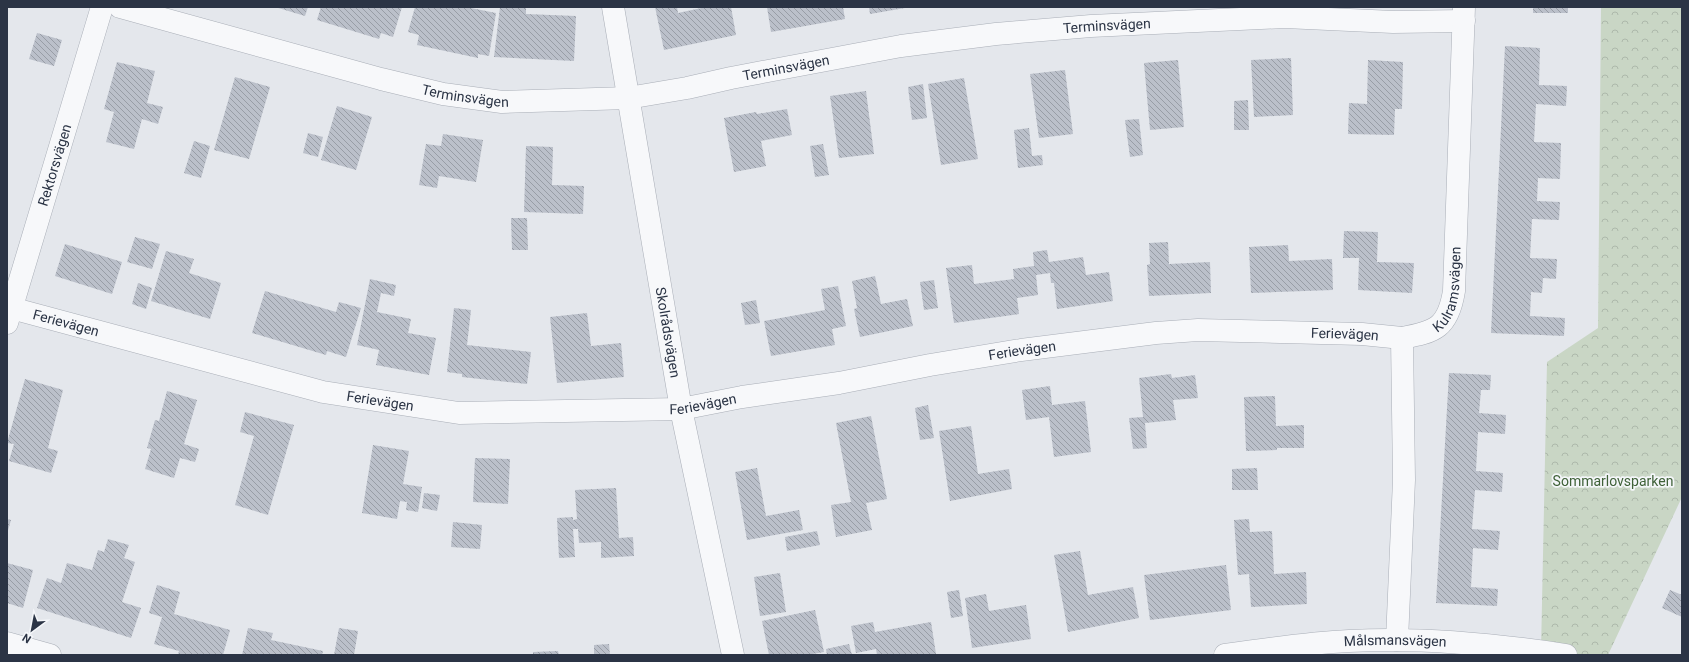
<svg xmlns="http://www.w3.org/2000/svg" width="1689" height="662" font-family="Roboto,sans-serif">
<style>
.park{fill:url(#park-crowns)}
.building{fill:url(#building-back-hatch)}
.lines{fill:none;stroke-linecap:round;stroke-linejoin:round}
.minor-casing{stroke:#a9aeb7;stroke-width:23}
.minor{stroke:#f7f8fa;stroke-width:22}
.labels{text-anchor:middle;stroke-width:3.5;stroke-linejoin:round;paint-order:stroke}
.street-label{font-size:14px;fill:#2b3445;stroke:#f4f6f9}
.park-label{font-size:14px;fill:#3f6138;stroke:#f4f6f9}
</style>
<defs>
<pattern id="park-crowns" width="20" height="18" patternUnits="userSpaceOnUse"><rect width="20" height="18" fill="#c9d6c5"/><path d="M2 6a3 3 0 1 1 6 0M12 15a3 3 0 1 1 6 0" fill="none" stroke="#adb8ab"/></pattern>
<pattern id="building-back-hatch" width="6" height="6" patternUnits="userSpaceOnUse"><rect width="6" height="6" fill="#bbc0ca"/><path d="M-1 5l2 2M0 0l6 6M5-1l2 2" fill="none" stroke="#989da6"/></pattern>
</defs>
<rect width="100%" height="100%" fill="#e4e7ec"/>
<path class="park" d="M1601,7h81v490l-74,158h-42l-25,-4 6,-289 51,-34z"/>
<path class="building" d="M275,7h33l-3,9z
M321,7h81l-9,30 -12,-4 -2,6 -62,-19z
M415,7h51l30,6 -7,43 -11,-2v4l-61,-13 2,-10 -11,-3z
M500,7h26v7l50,2 -2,45 -80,-4z
M655,7h22l1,6 28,-6h25l5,28 -72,15z
M767,7h76l2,12 -74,13z
M869,7h36v1l-35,6z
M1533,7h35v6h-35z
M37,33l25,7 -8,26 -25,-7z
M1505,46l35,2 -1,37 28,1 -1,20 -30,-2 -2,38 27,1 -1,36 -22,-1 -1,23 23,1 -1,18 -27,-1 -2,39 27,1 -1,20 -13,-1 -1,15 -11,-1 -1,24 35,2 -1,18 -73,-3z
M1291,58l2,57 -39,2 -3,-57z
M1178,60l6,67 -34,3 -6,-67z
M1368,60l35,2 -1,47h-7l-1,26 -46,-1 1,-31 18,1z
M117,62l38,9 -8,32 16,4 -5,17 -16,-5 -8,30 -28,-7 8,-30 -10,-3z
M1065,70l8,64 -34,4 -9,-64z
M235,77l35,10 -21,72 -35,-9z
M964,78l14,81 -37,6 -13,-81z
M923,84l4,34 -15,2 -4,-33z
M866,91l8,63 -35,4 -9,-62z
M1248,100l1,30h-15v-29z
M337,106l35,11 -16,53 -35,-10z
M787,109l5,26 -31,6 5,25 -32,6 -10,-54 32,-6 1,2z
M1139,119l4,36 -13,2 -5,-37z
M1029,128l3,28 10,-1 1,10 -25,3 -4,-38z
M308,133l15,4 -5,20 -15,-4z
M443,134l40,6 -7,42 -37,-6 -2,12 -18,-3 7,-41 15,2z
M194,141l16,5 -9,32 -17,-5z
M823,144l6,31 -14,2 -5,-31z
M526,146l27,1 -1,38 32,1 -1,28 -59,-2z
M511,218h16l1,32h-16z
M1344,231l34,1 -1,30 37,1 -2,30 -54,-3 1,-32h-16z
M135,237l25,7 -8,25 -25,-7z
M1168,242l1,22 41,-2 1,31 -62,3 -2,-31 3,-1 -1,-21z
M65,244l57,18 -10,32 -57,-18z
M1288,245l1,16 43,-2 1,31 -82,3 -2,-46z
M1047,250l2,12 34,-5 3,18 23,-3 4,29 -56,8 -3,-26h-3l-1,-10 -14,2 2,20 -21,3 2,16 -65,9 -8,-55 26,-3 2,19 40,-5 -1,-10 21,-3 -1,-14z
M166,251l28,8 -5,14 32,10 -11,36 -59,-18z
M875,276l6,28 26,-5 6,27 -53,11 -6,-28 3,-1 -5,-27z
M370,279l26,6 -2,11 -13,-3 -4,19 34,7 -3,14 28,5 -7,37 -53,-10 3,-15 -22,-5z
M934,280l4,28 -14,2 -4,-28z
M138,283l14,5 -6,21 -14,-5z
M838,286l8,40 -14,3 3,16 -64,11 -7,-35 61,-11 -4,-21z
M265,291l71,21 3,-10 22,6 -15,49 -19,-6 -1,4 -74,-22z
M756,300l4,23 -15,2 -4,-22z
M454,308l17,2 -4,35 64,7 -4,32 -65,-7v-3l-15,-2z
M587,313l4,33 30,-3 3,34 -67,6 -7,-66z
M1449,373l42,2 -1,15h-9l-2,23 27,2 -1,19 -27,-2 -2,39 27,2 -1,19 -27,-2 -3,39 28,2 -2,19 -25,-2 -2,39 27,2 -1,17 -61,-3z
M1171,374l1,4 23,-3 3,23 -25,2 3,20 -31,3 2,25 -14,1 -4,-31 14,-1 -4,-39z
M25,379l38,11 -15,58 10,3 -7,22 -42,-12 5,-17 -7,-1z
M1050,386l2,19 33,-4 6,51 -37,5 -5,-40 -23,3 -4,-30z
M167,391l30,9 -13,44 15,5 -4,13 -15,-4 -6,20 -29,-9 6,-20 -4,-1 8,-28 4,1z
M1275,396l1,30 28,-1v23h-27v2l-31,1 -2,-54z
M928,405l6,33 -14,2 -5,-32z
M245,412l49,13 -26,90 -33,-10 19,-69 -14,-4z
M871,416l16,83 -21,4 6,27 -36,7 -5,-32 20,-3 -15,-79z
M971,426l7,48 31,-5 3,20 -62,12 -11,-70z
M373,445l36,6 -6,33 19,3 -4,25 -12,-2 1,-8 -7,-1 -3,18 -35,-6z
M475,458l35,1 -2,45 -35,-2z
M757,468l9,48 33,-6 4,20 -56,10 -12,-68z
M1257,468l1,22h-26v-21z
M616,488l3,50 14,-1 1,19 -33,2v-16l-22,1 -1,-14h-5l2,28 -16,1 -2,-40 16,-1v3l4,-1 -2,-29z
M424,493l16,2 -3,16 -15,-3z
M7,519l4,1 -4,14z
M1249,519l1,13 22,-1 2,43 32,-2 1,32 -56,3 -2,-33 -11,1 -4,-55z
M453,522l29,3 -2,24 -29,-2z
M817,531l3,14 -33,6 -2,-14z
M108,539l21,6 -5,13 11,4 -13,40 19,6 -10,30 -94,-30 10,-30 14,5 6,-20 25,7 6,-20 6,2z
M1080,551l8,44 45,-8 6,31 -71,14 -14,-77z
M7,563l26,7 -10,38 -16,-5z
M1226,565l5,45 -81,10 -6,-45z
M780,573l6,39 -26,4 -6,-39z
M157,585l23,7 -6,22 56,16 -7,25h-45l1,-4 -25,-7 8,-27 -13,-4z
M959,590l4,26 -12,2 -4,-26z
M1670,590l12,5v22l-20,-9z
M986,594l3,17 37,-6 5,34 -59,9 -7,-50z
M815,610l9,42 -17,3h-38l-7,-34z
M873,622l2,10 56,-10 5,32 -59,1 -1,-6 -20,4 -5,-27z
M248,628l25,5 -2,7 52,11 -1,4h-80z
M339,628l19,3 -4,24h-20z
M609,644l1,11h-16v-10z
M849,644l3,11h-25l-1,-6z
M558,651l1,4h-26v-3z"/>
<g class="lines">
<defs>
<g id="minor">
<path id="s1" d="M120,7l261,72 62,15 59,8 126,-4 59,-10 44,-10 170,-32 95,-12 95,-8 194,-9 108,5 71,-1"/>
<path id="s2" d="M613,7l68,402 52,246"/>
<path id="s3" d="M11,308l312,84 136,21 222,-4 61,-12 97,-14 91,-18 91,-15 135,-17 42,-3 164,4 40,4"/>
<path id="s4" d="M7,323l95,-316"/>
<path id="s5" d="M1397,640l7,-160 -2,-142c33,-6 46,-10 52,-47l10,-284"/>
<path d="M7,643l43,12"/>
<path id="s6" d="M1225,655c41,-6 82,-12 124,-14 72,-4 145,3 217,14"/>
</g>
</defs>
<use href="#minor" class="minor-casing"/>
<use href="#minor" class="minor"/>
</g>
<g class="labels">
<g class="street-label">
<text dy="5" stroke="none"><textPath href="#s1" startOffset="1005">Terminsvägen</textPath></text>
<text dy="5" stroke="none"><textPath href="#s1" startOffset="681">Terminsvägen</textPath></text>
<text dy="5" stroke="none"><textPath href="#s1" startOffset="357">Terminsvägen</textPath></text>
<text dy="5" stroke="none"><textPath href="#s4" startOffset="165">Rektorsvägen</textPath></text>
<text dy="5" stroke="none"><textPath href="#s5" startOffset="380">Kulramsvägen</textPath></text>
<text dy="5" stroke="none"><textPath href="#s3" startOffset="57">Ferievägen</textPath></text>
<text dy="5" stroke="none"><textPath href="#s2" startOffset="330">Skolrådsvägen</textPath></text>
<text dy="5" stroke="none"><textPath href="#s3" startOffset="1353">Ferievägen</textPath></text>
<text dy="5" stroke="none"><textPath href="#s3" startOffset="1029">Ferievägen</textPath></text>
<text dy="5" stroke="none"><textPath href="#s3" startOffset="381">Ferievägen</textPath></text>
<text dy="5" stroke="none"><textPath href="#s3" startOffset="705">Ferievägen</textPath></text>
<text dy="5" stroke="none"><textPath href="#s6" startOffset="171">Målsmansvägen</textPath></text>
</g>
<g class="park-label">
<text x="1613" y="486">Sommarlovsparken</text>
</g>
</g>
<rect width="1689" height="662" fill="none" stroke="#2b3445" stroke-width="16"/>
<g transform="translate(32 630) rotate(212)" stroke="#f4f6f9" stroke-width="3" paint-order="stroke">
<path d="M0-3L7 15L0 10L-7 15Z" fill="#2b3445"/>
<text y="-6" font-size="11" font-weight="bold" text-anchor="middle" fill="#2b3445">N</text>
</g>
</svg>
